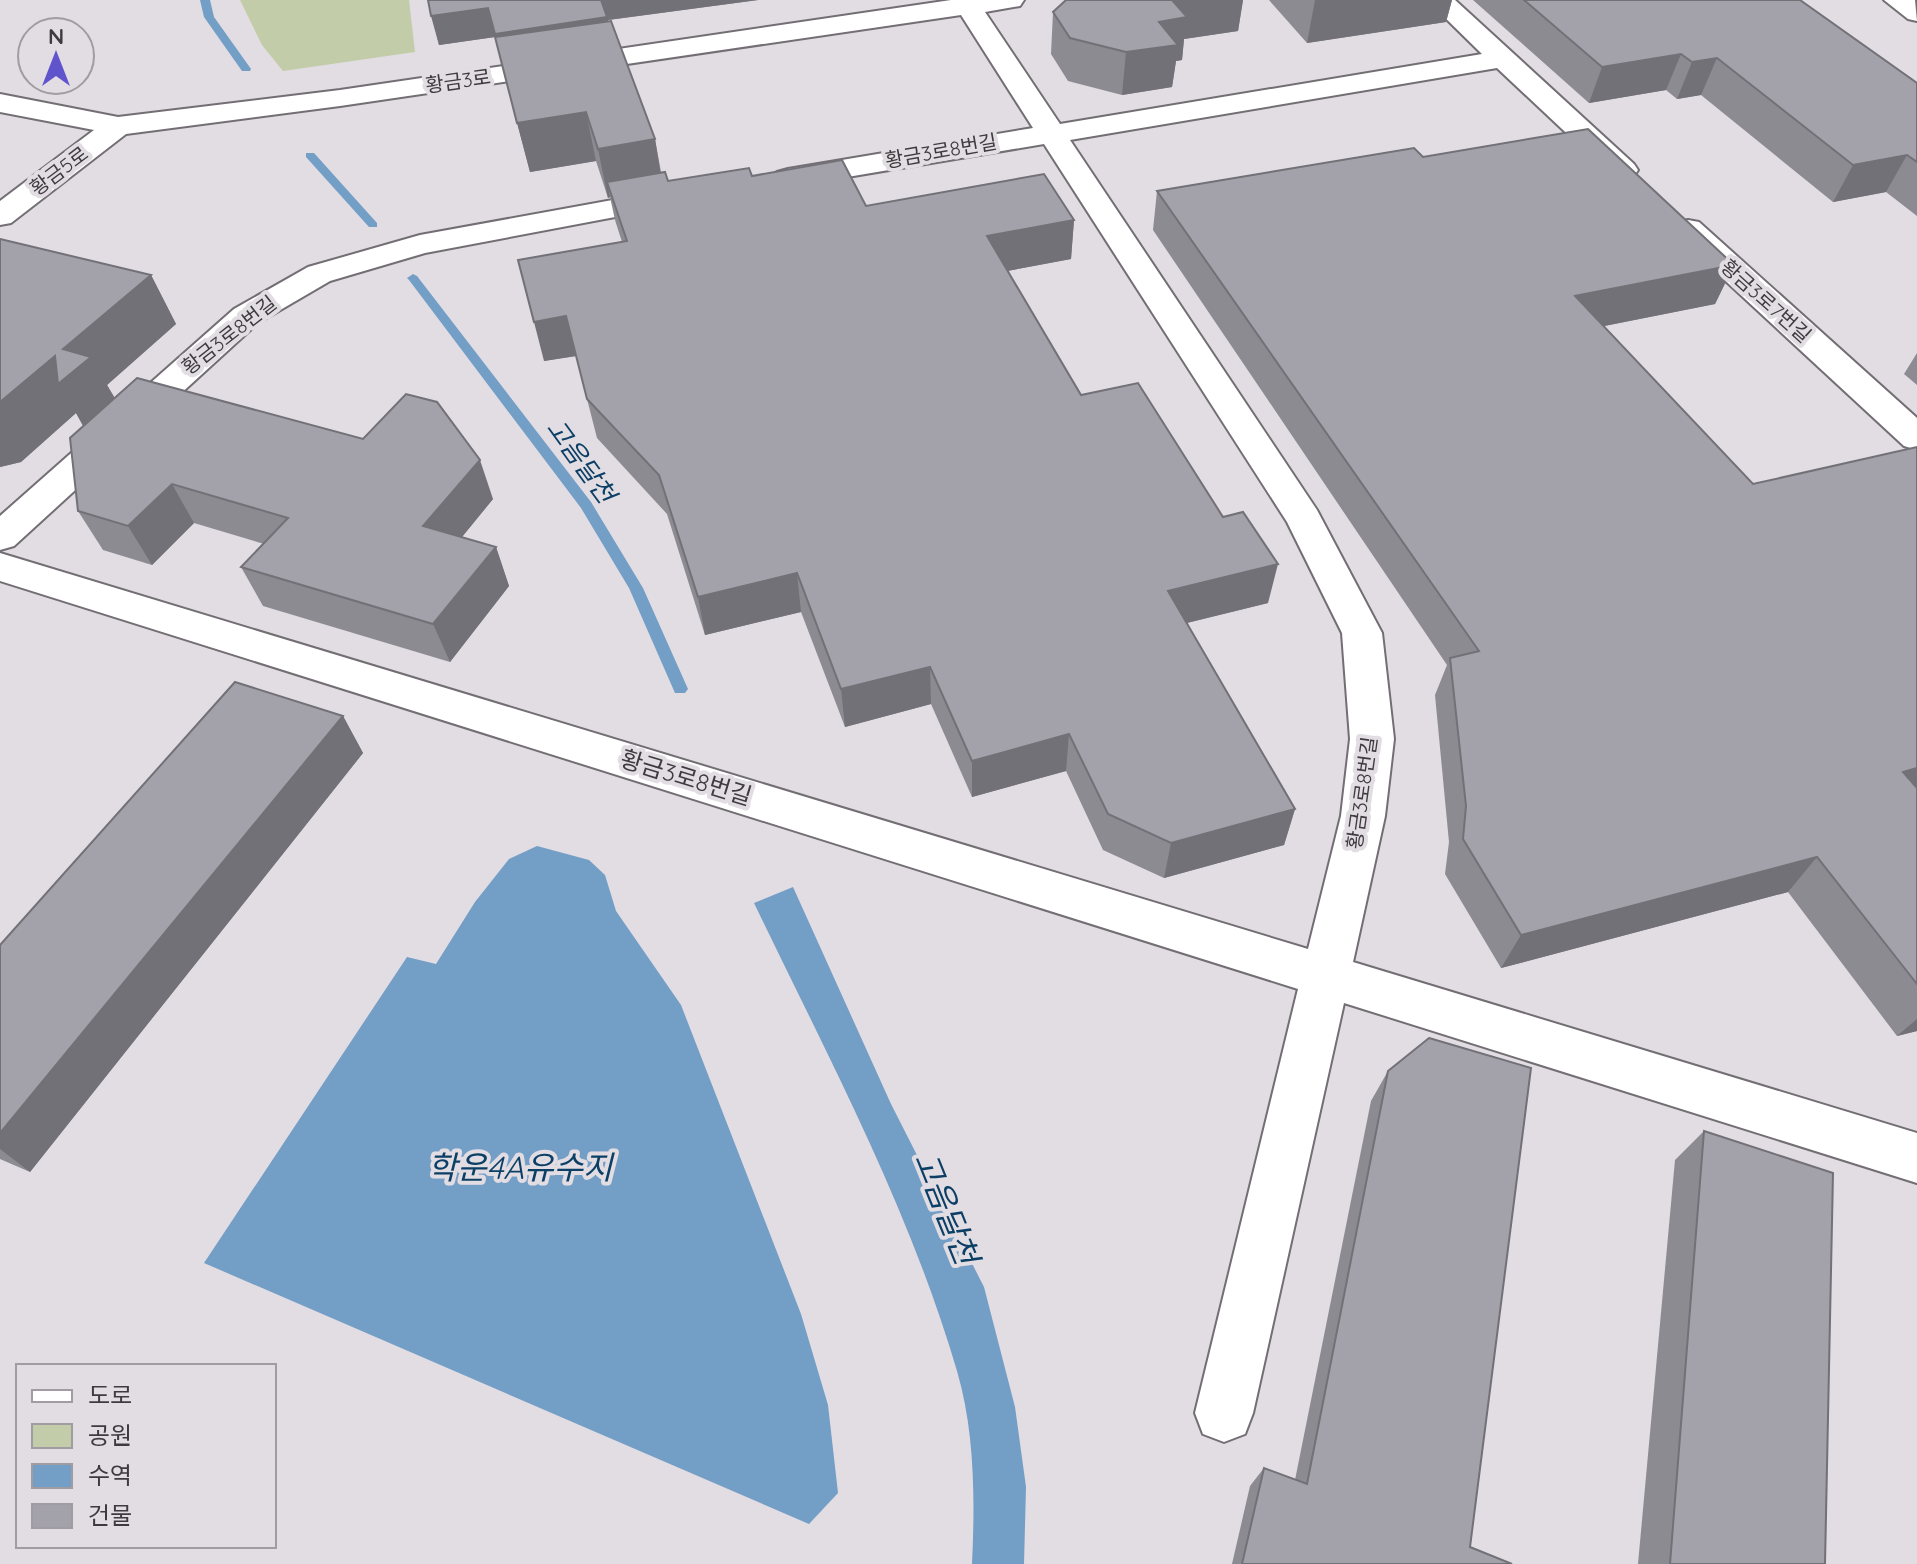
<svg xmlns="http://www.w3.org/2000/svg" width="1917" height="1564" font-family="Quicksand,'Noto Sans KR',sans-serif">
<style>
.green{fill:#c2cca8}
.water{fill:#739ec6}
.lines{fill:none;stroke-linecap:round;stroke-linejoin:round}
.stream{fill:#739ec6;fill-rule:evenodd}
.minor-casing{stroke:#736e74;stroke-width:4}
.minor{fill:#fff;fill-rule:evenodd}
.wall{fill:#8c8b92}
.shaded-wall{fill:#727177}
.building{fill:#a3a2aa;stroke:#727177;stroke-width:2}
.labels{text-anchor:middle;stroke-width:8;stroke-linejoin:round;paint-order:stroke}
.far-street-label{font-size:20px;fill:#3d3b3e;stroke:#e2dce3}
.street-label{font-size:24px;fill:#3d3b3e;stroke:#e2dce3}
.water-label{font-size:26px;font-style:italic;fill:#0c3f65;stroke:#e2dce3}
.near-water-label{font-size:32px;font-style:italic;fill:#0c3f65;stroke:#e2dce3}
</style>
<rect width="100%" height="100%" fill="#e2dce3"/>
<path class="green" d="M240,0h169l6,52 -132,19 -21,-26z"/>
<path class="water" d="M537,846l52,14 16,15 11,36 65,94 120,309 27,91 10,88 -29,31 -605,-261 203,-306 29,7 39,-62 34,-43z
M793,887l98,217 93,183 31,120 11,80 -2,77h-52c3,-63 3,-132 -15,-193 -48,-164 -130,-316 -203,-468z"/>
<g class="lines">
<path class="stream" d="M200,0h10l4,17 37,52 -1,2h-8l-38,-54z
M306,153h8l63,70v4h-8l-63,-70z
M413,274l4,2 174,226 52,86 45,101 -3,4h-10l-46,-105 -48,-80 -172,-228 -2,-2z"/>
<defs>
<path id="minor" d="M951,0h73l-4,6 -35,6 75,112 422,-70 -55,-54h28l179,164 4,6 -4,6h-22l-115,-108 -427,72 247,370 65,123 12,106 -9,77 -32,146 564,171v50l-573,-180 -91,410 -8,21 -21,8 -21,-8 -8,-21 103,-424 -1298,-408v-28l1308,396 33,-133 9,-77 -8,-106 -55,-111 -243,-378 -256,43 -11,-3 -4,-6 4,-6 11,-3 245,-41 -72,-113 -621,91 -214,28 -115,89 -11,2v-24l94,-71 -94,-18v-18l118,23 222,-27z
M1884,0h31l2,21 -9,-2z
M673,189l11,3 4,6 -4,6 -259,49 -95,28 -72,42 -244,223 -14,4v-34l234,-207 74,-42 112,-32z
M1688,220l11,2 218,196v32l-13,-4 -227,-210 -5,-7 5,-7z"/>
</defs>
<use href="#minor" class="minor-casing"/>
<use href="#minor" class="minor"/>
</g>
<path class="wall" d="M428,0h330l-150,20 47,119 6,33 7,9 84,-5 114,30 208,14 -3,39 -64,12 74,124 187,208 -81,20 108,186 -11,36 -120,33 -61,-28 -37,-79 -94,26 -41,-93 -86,23 -44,-115 -96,23 -38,-121 -70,-76 -21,-82 -32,5 78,-119 -7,-22 -5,-23 -2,1 -12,-37 -66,11 -35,-135 -56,8z
M1066,0h177l-5,31 -54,8 -2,21 -6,1 -4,26 -50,8 -54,-14 -17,-27 2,-42z
M1269,0h183l-6,22 -139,21z
M1473,0h327l117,83v133l-31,-24 -53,10 -132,-107 -24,4 -11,-9 -77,13z
M1423,157l311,108 -19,39 -111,22 149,158 164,-37v584l-20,5 -109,-144 -287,76 -56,-94 4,-32 -14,-147 12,-30 -294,-435 4,-39z
M0,239l151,36 25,49 -69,61 8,13 378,101 -31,38 34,10 13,39 -59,76 -187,-56 -22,-39 23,-23 -70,-21 -42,42 -49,-15 -25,-39 5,-85 -7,-13 -55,49 -21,5z
M1917,353v32l-13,-11z
M343,716l20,37 -333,419 -30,-13v-214z
M1388,1071l82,476 42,17h-280l18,-78 14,-18 31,12 76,-379z
M1704,1131l121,433h-187l37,-404z"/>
<path class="shaded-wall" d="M599,0h159l-150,20 5,27 -118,-10 -56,8 -8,-29 57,-8z
M1172,0h71l-5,31 -54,8 -2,21 -6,1 -4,26 -50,8 4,-43 33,-30z
M1315,0h137l-6,22 -139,21z
M1681,54l-15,36 -77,13 13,-36z
M1717,58l-16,37 -24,4 15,-37z
M586,112l10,49 -66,11 -13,-49z
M655,139l8,49 -56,-6 3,15 -2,1 -10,-49z
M1907,155l-21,37 -53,10 20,-37z
M1074,220l-3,39 -85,16 1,-39z
M1734,265l-19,39 -156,31 16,-39z
M151,275l25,49 -69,61 12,21 -31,28 -12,-21 -55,49 -21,5v-65z
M566,316l10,40 -32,5 -10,-39z
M480,460l13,39 -54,66 -16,-39z
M172,484l22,39 -42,42 -24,-39z
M496,547l13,39 -59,76 -17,-38z
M1278,564l-10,39 -106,26 6,-38z
M797,573l4,39 -96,23 -7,-38z
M930,667l1,37 -86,23 -4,-38z
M343,716l20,37 -333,419 -30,-23v-16z
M1069,734l-3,37 -94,26v-36z
M1917,768v28l-14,-24z
M1295,809l-11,36 -120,33 7,-35z
M1817,857l-29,35 -287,76 20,-33z
M1917,1019v12l-20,5z"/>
<path class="building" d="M428,0h173l6,17 -112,17 -7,-26 -57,8z
M1066,0h106l15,17 -28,5 19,23 -52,7 -56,-14 -17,-26z
M1524,0h276l117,83v79l-10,-7 -54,10 -136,-107 -25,4 -11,-8 -79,13z
M611,21l44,118 -57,10 -12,-37 -69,11 -22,-86z
M1588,129l146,136 -159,31 178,188 164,-37v321l-14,4 14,16v196l-100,-127 -296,78 -58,-96 3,-33 -16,-148 29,-7 -322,-460 257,-43 9,9z
M842,160l24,46 178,-32 30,46 -87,16 94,159 57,-12 85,134 20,-5 35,52 -110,27 127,218 -124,34 -63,-29 -39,-80 -97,27 -42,-94 -89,22 -44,-116 -99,24 -39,-122 -72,-76 -21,-83 -32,6 -16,-62 109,-19 -20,-59 58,-10 3,9 81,-13 3,8z
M0,239l151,36 -88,74 28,8 -33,27 -3,-28 -55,46z
M137,378l226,61 43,-45 31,8 43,58 -57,66 73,21 -63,77 -192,-57 47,-49 -116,-34 -44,42 -50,-15 -8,-73z
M235,682l108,34 -343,417v-188z
M1429,1038l102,30 -61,479 42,17h-270l22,-96 43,16 81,-413z
M1704,1131l129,42 -8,391h-155z"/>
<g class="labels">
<g class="far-street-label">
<text transform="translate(458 81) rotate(-8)" y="7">황금3로</text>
<text transform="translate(941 151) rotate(-10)" y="7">황금3로8번길</text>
<text transform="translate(59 171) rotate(-37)" y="7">황금5로</text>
<text transform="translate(1766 301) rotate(42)" y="7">황금3로7번길</text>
<text transform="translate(229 335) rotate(-38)" y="7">황금3로8번길</text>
<text transform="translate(1362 793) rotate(-82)" y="7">황금3로8번길</text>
</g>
<g class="street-label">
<text transform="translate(686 778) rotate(17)" y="8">황금3로8번길</text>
</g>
<g class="water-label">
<text transform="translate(581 461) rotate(54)" y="9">고음달천</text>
</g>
<g class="near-water-label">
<text x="520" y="1179">학운4A유수지</text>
<text transform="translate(946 1208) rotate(68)" y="11">고음달천</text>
</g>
</g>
<rect x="16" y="1364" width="260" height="184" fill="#e2dce3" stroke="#a09ca1" stroke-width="2"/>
<rect x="32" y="1390" width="40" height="12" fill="#ffffff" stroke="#a09ca1" stroke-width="2"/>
<text x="88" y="1404" font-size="24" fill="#3d3b3e">도로</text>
<rect x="32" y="1424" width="40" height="24" fill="#c2cca8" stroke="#a09ca1" stroke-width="2"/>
<text x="88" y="1444" font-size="24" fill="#3d3b3e">공원</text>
<rect x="32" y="1464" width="40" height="24" fill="#739ec6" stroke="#a09ca1" stroke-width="2"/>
<text x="88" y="1484" font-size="24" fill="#3d3b3e">수역</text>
<rect x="32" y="1504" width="40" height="24" fill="#a3a2aa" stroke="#a09ca1" stroke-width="2"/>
<text x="88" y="1524" font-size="24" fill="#3d3b3e">건물</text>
<g transform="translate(56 56)"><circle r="38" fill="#e2dce3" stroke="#a09ca1" stroke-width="2"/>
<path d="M0-6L14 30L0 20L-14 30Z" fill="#6054cd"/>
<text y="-12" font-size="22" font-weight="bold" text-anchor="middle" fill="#3d3b3e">N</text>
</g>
</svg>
